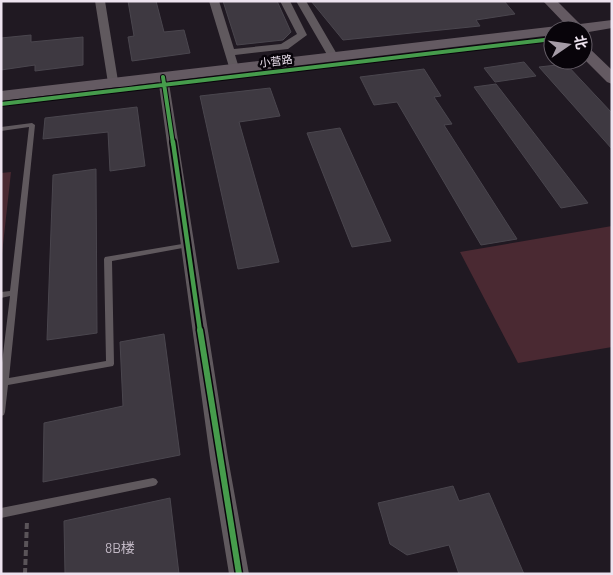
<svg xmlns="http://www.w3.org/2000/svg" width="613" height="575" font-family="Barlow,'Noto Sans SC',sans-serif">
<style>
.green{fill:#4a2932}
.building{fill:#3e3941;stroke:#4a464e}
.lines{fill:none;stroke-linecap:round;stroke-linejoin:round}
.path{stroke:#5a5459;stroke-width:4;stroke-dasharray:6 3;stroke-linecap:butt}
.lane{fill:#60595e;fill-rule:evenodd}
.street{fill:#60595e;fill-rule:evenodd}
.secondary{fill:#645a62;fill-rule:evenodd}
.cycleway-far2-casing{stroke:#08040a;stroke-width:6}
.cycleway-far1-casing{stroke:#08040a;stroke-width:8}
.cycleway-casing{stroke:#08040a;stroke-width:9}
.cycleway-far2{stroke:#469c4c;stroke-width:4}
.cycleway-far1{stroke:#469c4c;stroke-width:4.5}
.cycleway{stroke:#469c4c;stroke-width:6}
.labels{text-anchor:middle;stroke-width:5;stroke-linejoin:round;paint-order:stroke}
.far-street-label{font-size:11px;fill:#ede3ef;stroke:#08040a}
.near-number-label{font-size:14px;fill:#c1b8c4}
</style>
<rect width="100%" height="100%" fill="#201922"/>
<path class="green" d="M11,172l-10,91v-90z
M612,226v121l-94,16 -58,-111z"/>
<path class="building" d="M128,1h28l8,31 20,-2 6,23 -58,8 -4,-24 6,-1z
M223,1h54l14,31 -8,8 -46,5z
M311,1h193l11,13 -39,6 4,6 -137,14z
M31,35v7l52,-5v28l-48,6v-6l-34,5v-32z
M524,62l12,14 -41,6 -11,-14z
M566,64l46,49v36l-73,-82z
M424,69l17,27 -7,1 18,27 -8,1 73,114 -36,6 -84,-143 -23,3 -14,-28z
M496,84l92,119 -27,5 -87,-121z
M270,88l10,28 -41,6 40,140 -41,7 -38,-173z
M137,107l8,59 -35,5 -2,-39 -65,7 2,-21z
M340,128l51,113 -39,6 -45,-114z
M96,169l1,164 -50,7 6,-165z
M164,334l16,121 -137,27 1,-59 79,-17 -3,-64z
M453,486l6,15 30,-8 35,81h-65l-10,-29 -42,10 -17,-11 -12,-41z
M170,498l9,76h-114l-1,-53z"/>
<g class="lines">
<path class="path" d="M25,574l2,-53"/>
<path class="lane" d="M32,123l3,2 -26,253 97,-17 -2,-102 1,-2 83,-14 4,2 -4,2 -76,14 2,103 -1,2 -105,19 -3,27 -1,3 -3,1v-45l9,-75 -9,2v-6l9,-1 19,-164 -28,4v-4z
M153,478l3,1 2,3 -2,3 -3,1 -152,32v-10z"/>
<path class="street" d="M95,1h10l13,80 17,5v4h-8l-19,-7z
M209,1h10l15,48 47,-5 16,-10 -17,-33h10l17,34 -19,14 -53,6 4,13 -5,3 -4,-1z
M296,1h10l32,55 -1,2h-8z
M163,74l5,3 60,381 21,116h-20l-19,-116 -52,-381z"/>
<path class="secondary" d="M543,1h14l23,23 32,-4v8l-29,5v-3h-30v5l-552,66v-10l565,-66z
M583,46l5,1 24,23v14l-5,-2 -24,-24z"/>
<defs>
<path id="cycleway-far2" d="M163,77l10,67
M1,104l552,-65"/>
<path id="cycleway-far1" d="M173,142l27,189"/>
<path id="cycleway" d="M200,330l39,244"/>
</defs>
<use href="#cycleway-far2" class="cycleway-far2-casing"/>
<use href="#cycleway-far1" class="cycleway-far1-casing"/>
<use href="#cycleway" class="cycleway-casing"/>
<use href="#cycleway-far2" class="cycleway-far2"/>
<use href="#cycleway-far1" class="cycleway-far1"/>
<use href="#cycleway" class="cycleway"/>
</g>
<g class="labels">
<g class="far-street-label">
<text transform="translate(276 61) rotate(-7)" y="4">小营路</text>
</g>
<g class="near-number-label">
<text x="120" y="553">8B楼</text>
</g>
</g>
<rect width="613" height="575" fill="none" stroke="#ede3ef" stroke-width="5"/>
<g transform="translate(568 45) rotate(77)"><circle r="24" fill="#08040a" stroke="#645d66"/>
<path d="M0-4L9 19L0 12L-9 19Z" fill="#a59ca7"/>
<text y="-8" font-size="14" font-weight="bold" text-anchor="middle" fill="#ede3ef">北</text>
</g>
</svg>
